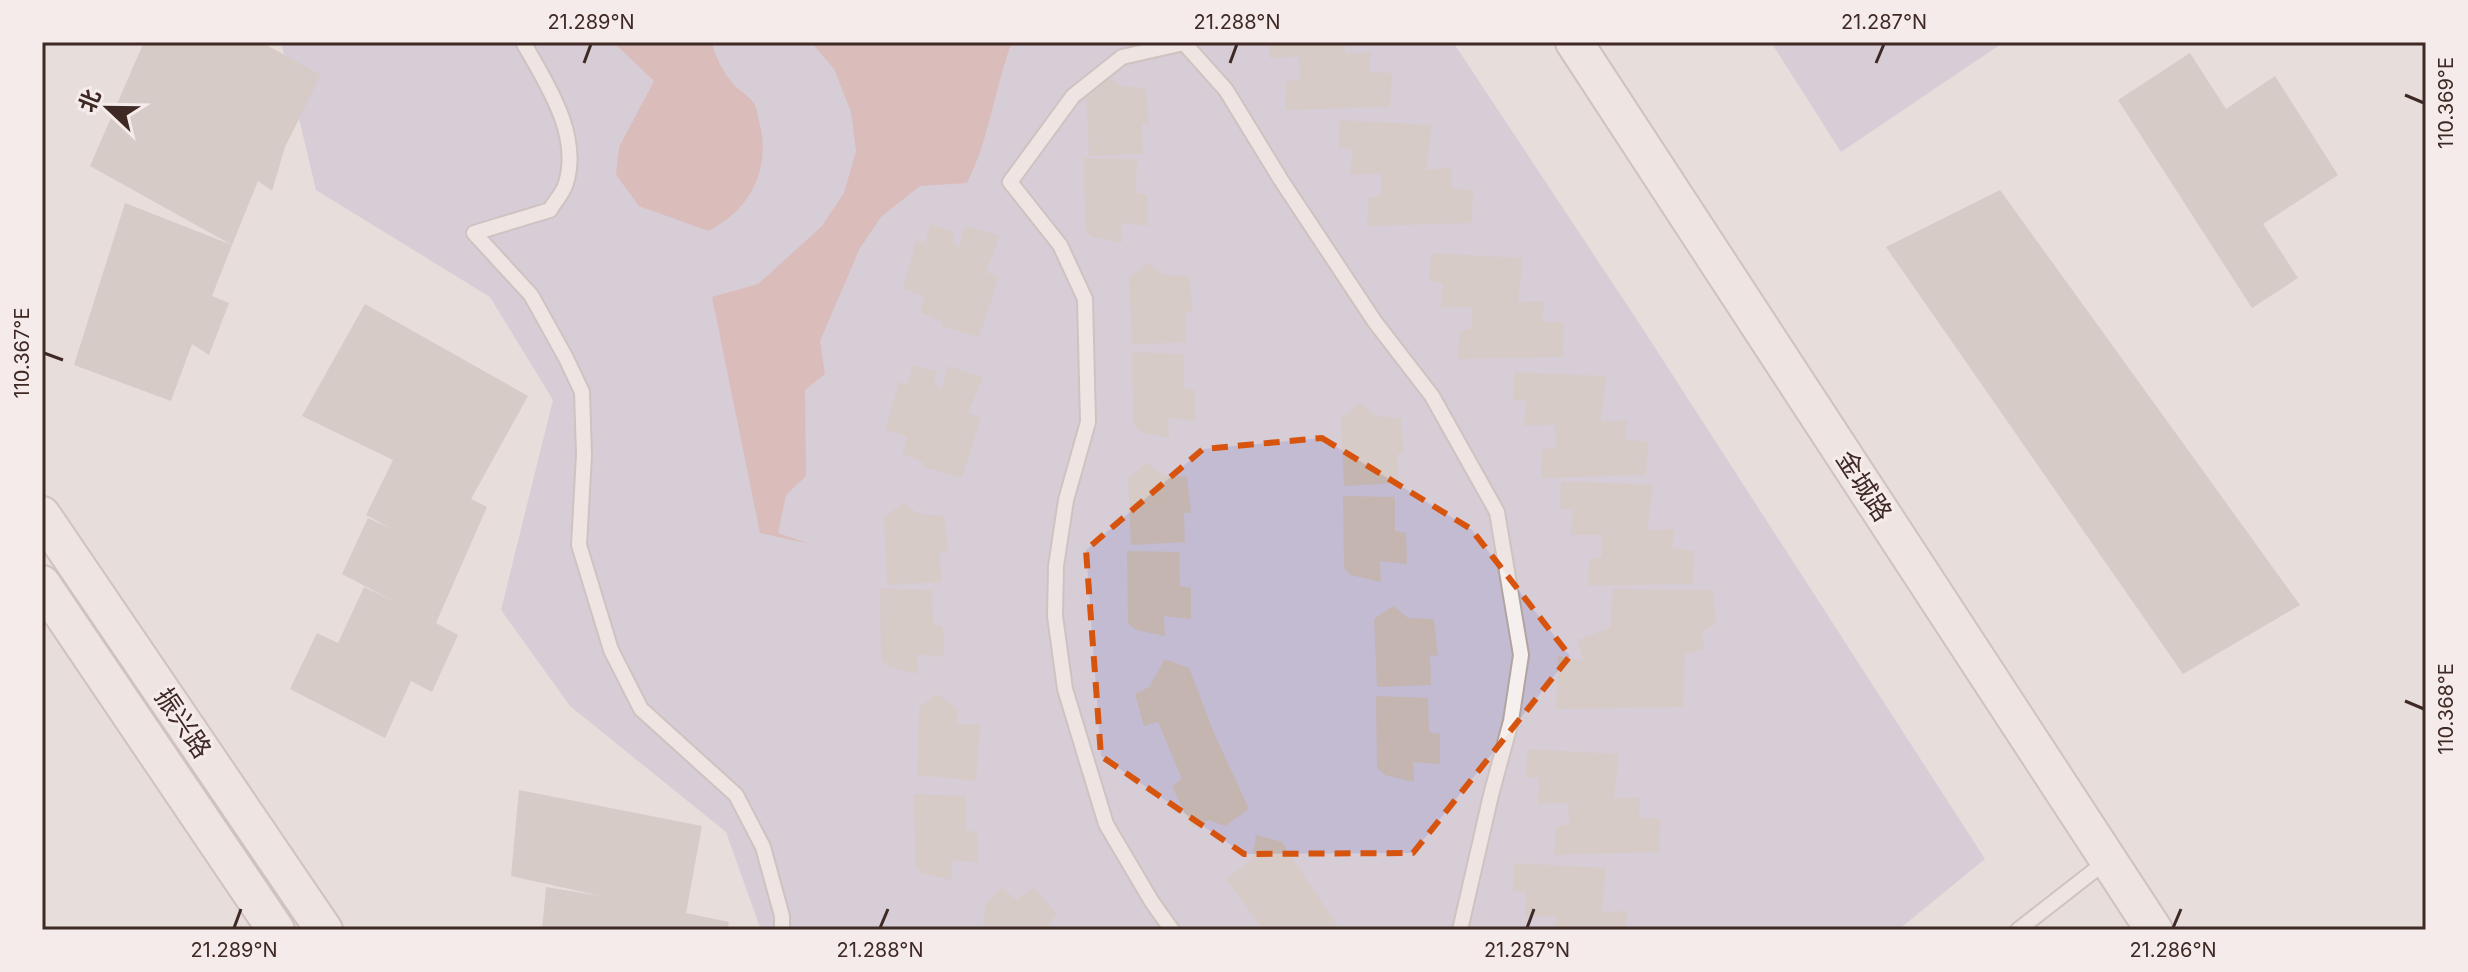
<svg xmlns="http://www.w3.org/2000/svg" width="2468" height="972" font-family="Inter,'Noto Sans SC',sans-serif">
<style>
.green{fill:#c2bbd2}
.water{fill:#cb9692}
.building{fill:#c4b5b1}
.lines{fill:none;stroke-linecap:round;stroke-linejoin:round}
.service-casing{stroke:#b1a3a0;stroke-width:18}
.tertiary-casing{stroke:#b1a3a0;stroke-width:40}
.service{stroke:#f5efee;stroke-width:14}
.tertiary{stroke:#f5efee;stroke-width:36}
.marked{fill:none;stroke:#d7540e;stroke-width:6;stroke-dasharray:16 10;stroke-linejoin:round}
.ticks{fill:none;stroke:#3e2924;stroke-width:3}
.labels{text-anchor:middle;stroke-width:6;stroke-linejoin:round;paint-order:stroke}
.street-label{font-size:26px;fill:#3e2924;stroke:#f5ebea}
.neatline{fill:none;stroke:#3e2924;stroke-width:3}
.ticks-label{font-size:20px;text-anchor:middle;fill:#3e2924}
</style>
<rect width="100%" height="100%" fill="#e7dddb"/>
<path class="green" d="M281,42h1172l186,281 346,536 -87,71h-1137l-35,-98 -156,-126 -69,-96 52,-210 -63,-103 -174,-107z
M1771,42h233l-163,110z"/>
<path class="water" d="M613,42h99c3,15 12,31 22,43 6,6 14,10 19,17 4,5 5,16 7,23 11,45 -11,86 -52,106l-69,-25 -23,-31 3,-28 35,-66z
M811,42h201c-18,47 -22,96 -45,141l-47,3 -39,31 -21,31 -40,93 5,33 -20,16 1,86 -20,19 -8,38 32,11 -50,-11 -48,-236 46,-13 64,-58 22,-33 12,-42 -5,-39 -17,-43z"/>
<path class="building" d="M144,42h117l60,33 -36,72 -13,44 -14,-10 -26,64 -20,51 17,7 -20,52 -17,-11 -21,57 -97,-36 51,-162 107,42 -142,-79z
M1270,42h76l-1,11 26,-1 -2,20 23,1 -2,34 -105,3 1,-28 14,-3 -1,-22 -30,1z
M2190,53l36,56 49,-33 63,99 -75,49 35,54 -46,30 -134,-208z
M1105,75l16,11 25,2 3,37 -7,-1 1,30 -54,2 -3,-68z
M1340,120l92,5 -6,45 26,-2 -1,20 22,2 -1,33 -105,3 1,-28 13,-3v-21l-31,1 2,-26 -14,-1z
M1084,158l53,1 -1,34 11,2 1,31 -27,-3 1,20 -30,-6 -7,-8z
M2000,190l300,415 -117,69 -297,-427z
M930,224l24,8 -1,11 6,5 6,-23 35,11 -14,36 13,5 -20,60 -38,-11 1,-4 -22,-10 5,-15 -22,-9 13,-47 9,2z
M1431,253l92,5 -5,44 26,-1 -2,20 22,2 -1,34 -105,2 1,-27 13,-4v-21l-31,1 2,-25 -14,-2z
M1148,263l16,12 25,1 4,37 -8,-1 1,30 -54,3 -3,-68z
M365,304l163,92 -57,103 16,8 -51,116 22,12 -26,57 -21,-11 -26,57 -95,-49 27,-56 21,10 26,-56 31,15 -53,-28 26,-56 24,11 -26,-14 27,-55 -91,-44z
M1132,352l52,2v34l11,2v31l-27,-3 1,20 -29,-6 -7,-8z
M913,365l24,7 -3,12 8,5 6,-23 35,11 -15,36 13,5 -19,60 -38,-11v-4l-22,-10 5,-16 -22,-8 14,-47 8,2z
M1514,372l92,4 -5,45 26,-1 -2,19 23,3 -2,33 -105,3 1,-28 14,-3 -1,-22 -31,1 2,-25 -13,-1z
M1360,404l16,12 25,2 3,36h-7l1,29 -54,3 -3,-68z
M1147,463l16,12 24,2 4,36h-7l1,29 -54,3 -3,-68z
M1561,481l92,4 -6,45 27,-1 -2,19 22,3 -1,33 -105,2 1,-27 13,-3v-21h-31l2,-25 -14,-1z
M1343,496l52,1v34l11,2 1,31 -27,-3 1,21 -30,-7 -7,-7z
M903,503l16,11 25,2 4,37 -8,-1 1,30 -54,3 -3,-68z
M1127,551l52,1 1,34 11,2v31l-27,-3 1,20 -29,-6 -8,-7z
M880,588l52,2 1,34 10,2 1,31 -27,-3 1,20 -29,-7 -8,-7z
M1613,589l100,1 3,34 -14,7 2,18 -19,5 -2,53 -127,2 2,-53 26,5 -7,-21 33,-12z
M1393,606l15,12 26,1 4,37 -8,-1 1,30 -54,2 -3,-68z
M1165,659l24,9 25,65 35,76 -24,17 -16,-6 -17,8 -20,-42 10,-7 -24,-57 -14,4 -9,-32 14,-7z
M937,694l20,14v16h23l-4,57 -59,-6 2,-68z
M1376,696l52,2 1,34 11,2v30l-27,-2 1,20 -29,-7 -8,-7z
M1527,749l92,5 -5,45 26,-2 -1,20 22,2 -2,33 -105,3 2,-28 13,-3 -1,-21 -30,1 1,-26 -13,-1z
M519,790l183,36 -16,87 43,9 -2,8h-185l4,-43 55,9 -90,-20z
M914,794l52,2v34l11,2 1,30 -27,-2 1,20 -30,-7 -7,-7z
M1256,835l26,7 58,88h-77l-37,-51 26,-19z
M1514,863l92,5 -4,44 25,-1 -1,19h-70l-1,-14 -30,1 1,-25 -13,-1z
M1034,887l23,27 -10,13 2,3h-62l-4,-5 3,-22 16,-15 15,12z"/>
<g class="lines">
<defs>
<path id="service" d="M523,42c23,41 58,92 43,141 -2,9 -11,18 -16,27l-76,23 57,62 35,63 16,34 2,63 -5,90 32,105 30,59 95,86 27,52 19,69v14
M1172,930l-20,-28 -46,-78 -41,-135 -10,-73 1,-50 10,-66 22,-78 -3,-123 -25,-54 -50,-63 63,-86 49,-39 62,-14 42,47 55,90 94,142 57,74 65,116 24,143 -10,66 -20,74 -31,135
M2018,930l91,-71"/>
<path id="tertiary" d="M1574,42l580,888
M42,515l282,415
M42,584l234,346"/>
</defs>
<use href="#service" class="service-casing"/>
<use href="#tertiary" class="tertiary-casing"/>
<use href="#service" class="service"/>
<use href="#tertiary" class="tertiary"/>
</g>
<path d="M0 0H2468V972H0ZM1322,438l149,91 99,127 -157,197 -169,1 -143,-98 -15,-206 117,-101z" fill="#e7dddb" fill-opacity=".55" fill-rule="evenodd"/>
<path class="marked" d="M1322,438l149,91 99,127 -157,197 -169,1 -143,-98 -15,-206 117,-101z"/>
<path class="ticks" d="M584,63l7,-19M1230,63l7,-19M1876,63l8,-19M2405,95l19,8M44,353l19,7M2405,701l19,8M234,928l7,-19M880,928l8,-19M1527,928l7,-19M2173,928l8,-19"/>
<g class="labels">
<g class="street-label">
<text transform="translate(1864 486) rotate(57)" y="9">金城路</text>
<text transform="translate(183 723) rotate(56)" y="9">振兴路</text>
</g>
</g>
<rect width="2468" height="972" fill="none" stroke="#f5ebea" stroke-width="88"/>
<g transform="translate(108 108) rotate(292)" stroke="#f5ebea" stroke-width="6" paint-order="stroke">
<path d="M0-6L14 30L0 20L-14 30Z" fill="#3e2924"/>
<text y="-12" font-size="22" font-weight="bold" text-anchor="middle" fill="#3e2924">北</text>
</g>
<rect x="44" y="44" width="2380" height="884" class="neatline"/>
<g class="ticks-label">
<text x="591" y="29">21.289°N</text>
<text x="1237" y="29">21.288°N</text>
<text x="1884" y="29">21.287°N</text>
<text transform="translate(2446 103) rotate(-90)" y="7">110.369°E</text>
<text transform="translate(22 353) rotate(-90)" y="7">110.367°E</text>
<text transform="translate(2446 709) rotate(-90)" y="7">110.368°E</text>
<text x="234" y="957">21.289°N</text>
<text x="880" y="957">21.288°N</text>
<text x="1527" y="957">21.287°N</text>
<text x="2173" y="957">21.286°N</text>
</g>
</svg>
